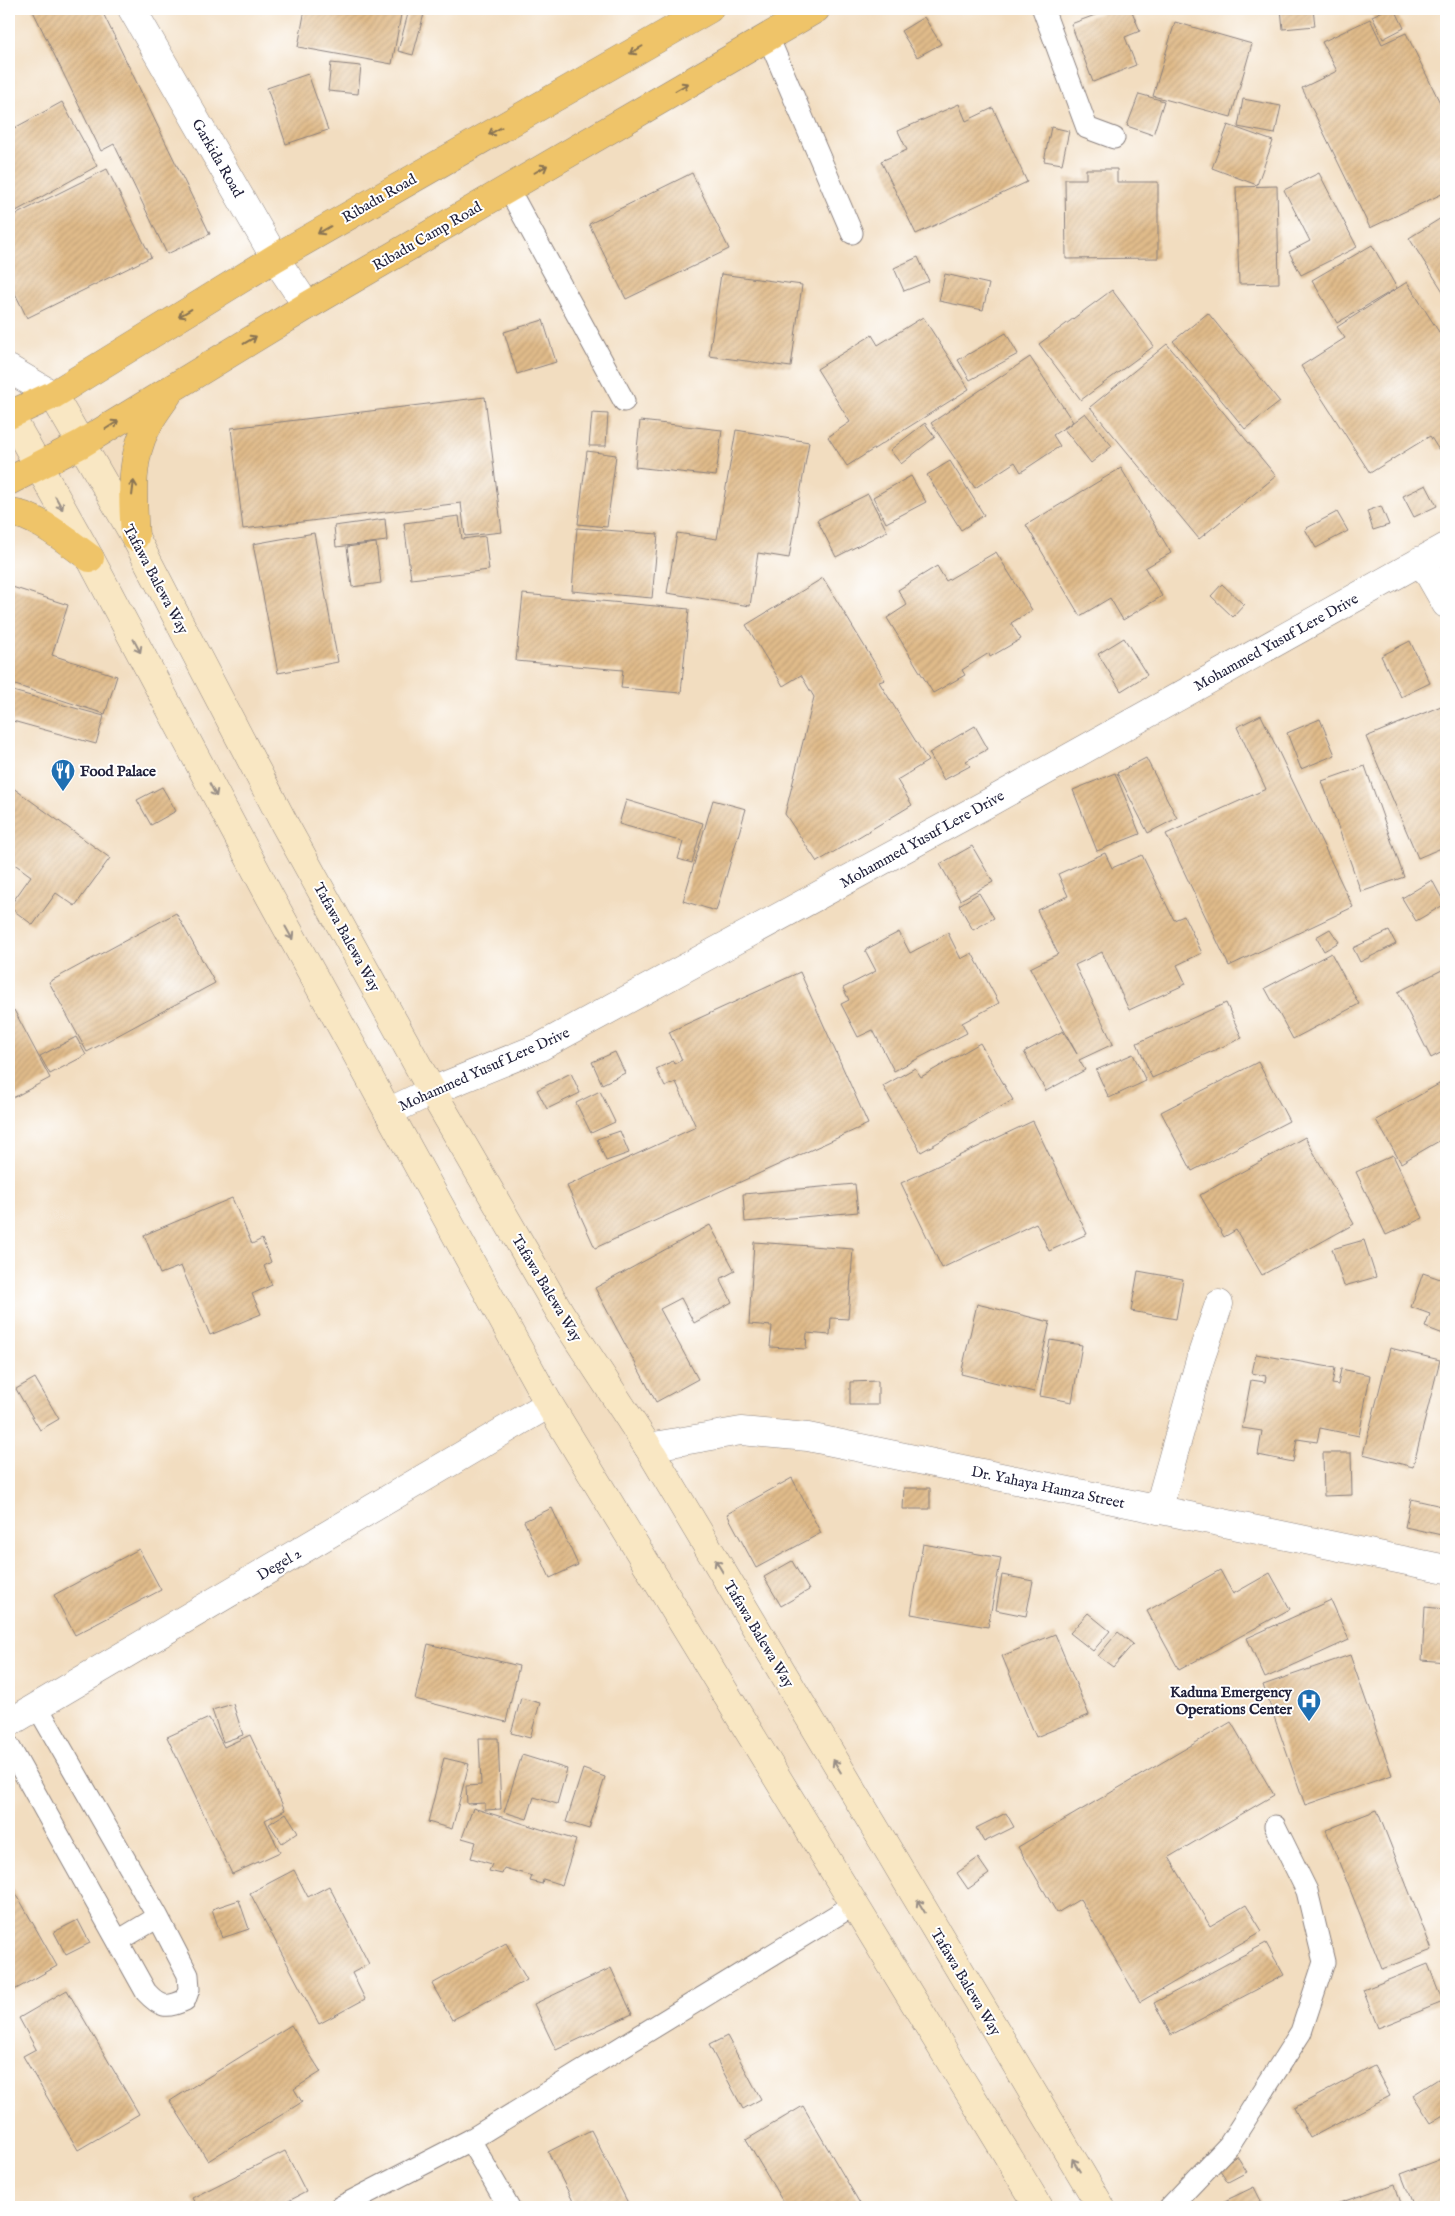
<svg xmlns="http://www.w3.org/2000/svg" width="1455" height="2216" font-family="'IM FELL English',serif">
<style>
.building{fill:url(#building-hatch)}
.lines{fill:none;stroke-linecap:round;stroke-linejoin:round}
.lane-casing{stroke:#8a807e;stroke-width:23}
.street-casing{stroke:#8a807e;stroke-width:29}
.secondary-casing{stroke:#8a807e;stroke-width:29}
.primary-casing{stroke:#8a807e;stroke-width:29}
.lane{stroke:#fff;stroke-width:21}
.street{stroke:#fff;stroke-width:28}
.secondary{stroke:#f9e7c3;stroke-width:28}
.primary{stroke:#efc469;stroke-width:28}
.oneway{stroke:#887352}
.oneway2{stroke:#988e86}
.labels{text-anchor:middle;stroke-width:4;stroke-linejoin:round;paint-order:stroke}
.street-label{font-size:15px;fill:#22223b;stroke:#fff}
.poi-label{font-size:15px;font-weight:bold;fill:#22223b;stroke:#fff;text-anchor:start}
</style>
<defs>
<pattern id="building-hatch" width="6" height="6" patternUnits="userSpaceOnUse" patternTransform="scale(1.25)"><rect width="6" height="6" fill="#e0bb8a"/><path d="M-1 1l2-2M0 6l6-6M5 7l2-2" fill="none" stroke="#c0a078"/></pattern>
</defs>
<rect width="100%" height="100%" fill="#fff"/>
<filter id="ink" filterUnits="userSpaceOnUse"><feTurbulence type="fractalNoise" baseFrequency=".02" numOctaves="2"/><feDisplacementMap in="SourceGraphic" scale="10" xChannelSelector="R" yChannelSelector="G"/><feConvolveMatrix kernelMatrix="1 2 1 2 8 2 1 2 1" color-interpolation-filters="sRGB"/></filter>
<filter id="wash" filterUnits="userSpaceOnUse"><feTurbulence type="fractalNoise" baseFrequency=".0096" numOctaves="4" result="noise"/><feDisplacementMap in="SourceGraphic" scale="20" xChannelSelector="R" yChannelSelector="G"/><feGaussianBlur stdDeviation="1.12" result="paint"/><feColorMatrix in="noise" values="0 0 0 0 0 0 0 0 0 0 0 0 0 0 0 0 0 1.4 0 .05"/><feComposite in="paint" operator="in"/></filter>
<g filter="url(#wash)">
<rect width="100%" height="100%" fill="#f2ddc0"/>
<g id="blocks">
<path class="building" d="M32,9h69l109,225 -43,20 -53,-110 -13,7z
M305,9h97l-10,55 -94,-17z
M1111,9h20l9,22 -15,6 11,28 -43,17 -22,-58z
M1281,9h32l2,17 -32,3z
M1387,9h8l9,19 -21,11 -11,-23z
M409,10l15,4 -11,41 -15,-4z
M924,17l17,27 -24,13 -16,-26z
M1370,19l12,25 24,-11 40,82v77l-76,36 -68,-140 35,-17 -15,-29z
M1175,22l77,22 -21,73 -78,-21z
M331,63l30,3 -3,28 -30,-3z
M308,74l20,56 -42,14 -19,-56z
M1139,94l25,7 -11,34 -26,-9z
M1243,99l38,7 -6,28 -37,-7z
M62,102l35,64 -88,49v-84z
M959,104l7,17 27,-13 34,74 -111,52 -35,-73 26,-11 -9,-19z
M1228,125l45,16 -16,44 -45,-17z
M1051,127l18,4 -7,33 -18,-3z
M107,169l44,88 -124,61 -18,-37v-63z
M1086,169h31v13h41v76l-92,1 -1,-80h21z
M692,173l37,76 -103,50 -37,-75z
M1319,173l38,74 -56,28 -12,-23 21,-11 -26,-51z
M1277,186l2,97 -40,1 -3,-97z
M1446,215v81l-37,-58z
M1372,245l25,43 -60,35 -25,-43z
M918,257l11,24 -25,10 -10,-23z
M721,274l81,11 -11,82 -82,-11z
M945,274l44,10 -6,26 -44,-9z
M1407,282l39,61v103l-7,4 -9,-14 -60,37 -69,-107 44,-28 -8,-11z
M1112,290l42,56 -73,54 -42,-56z
M1208,313l72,89 -35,27 -72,-88z
M923,317l46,72 -122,77 -19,-29 22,-15 -33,-53 55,-34 6,10z
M543,320l13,42 -39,12 -13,-42z
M1006,333l12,21 -48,26 -12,-20z
M1167,344l109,132 -77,63 -109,-132z
M1030,357l43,65 -20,13 7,11 -39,26 -6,-10 -40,26 -44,-65z
M485,397l17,135 -37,4 -4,-33 -218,26 -12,-101z
M592,413l16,1 -2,32h-17z
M1085,413l27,33 -21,17 -27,-34z
M640,421l82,9 -6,46 -81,-9z
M925,423l10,14 -34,27 -11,-14z
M736,430l73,12 -20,116 -31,-5 -8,53 -83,-13 10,-60 40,6z
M587,451l29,4 -9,72 -29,-3z
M950,461l34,54 -23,15 -34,-55z
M1121,468l50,85 -26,15 17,28 -39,24 -13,-22 -30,18 -54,-91z
M911,476l15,26 -40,21 -13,-26z
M1426,485l11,21 -23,11 -11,-21z
M868,494l19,37 -51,26 -19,-37z
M1381,506l8,19 -16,5 -6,-19z
M1337,512l11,19 -32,17 -11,-19z
M459,516l3,23 23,-3 4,34 -78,9 -7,-56z
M385,519l2,22 -51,6 -2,-21z
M577,528l81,6 -6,64 -80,-7z
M314,533l24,129 -60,11 -25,-129z
M376,543l5,40 -29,4 -5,-40z
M996,552l36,58 -21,13 10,16 -31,18 -1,-4 -27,17 3,5 -32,18 -46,-75 20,-13 -9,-15 39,-24 9,15z
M823,578l62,102 -6,2 49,79 -31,19 15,25 -95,57 -32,-48 29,-117 -13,-22 -18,11 -37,-61z
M1222,584l22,21 -11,12 -22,-21z
M9,586l59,19 -16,50 65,21 -12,38 -96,-31z
M523,594l166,15 -8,84 -60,-5 2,-18 -107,-9z
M1124,638l23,37 -26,16 -23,-37z
M1410,641l20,42 -29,14 -20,-41z
M9,690l95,26 -8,28 -87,-24z
M1446,704v142l-28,12 -52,-121z
M1261,715l92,192 -124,59 -63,-132 100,-45 -29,-62z
M1320,719l15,36 -34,14 -14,-36z
M975,726l13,23 -22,12 4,5 -26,14 -15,-27z
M1146,758l31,60 -29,15 -31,-60z
M1365,766l39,111 -43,15 -39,-111z
M1115,773l25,61 -43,17 -24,-61z
M9,785l101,73 -35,48 -19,-13 -23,32 -24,-18 22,-31 -22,-16z
M162,787l14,24 -25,14 -14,-25z
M626,800l77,23 -11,40 -14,-4 5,-17 -64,-18z
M713,800l33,9 -30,102 -33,-10z
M972,846l21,36 -33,18 -20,-36z
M1105,853l7,15 30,-13 32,65 10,-4 18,37 -25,12 9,19 -57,26 -27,-58 -27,13 38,79 -34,16 6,10 -39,21 -22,-39 39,-21 14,23 -47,-86 28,-14 -21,-44 31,-14 -10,-22z
M1432,880l13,24 -29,17 -14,-23z
M979,893l15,25 -21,12 -14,-25z
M176,913l39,70 -128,69 -38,-70z
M1330,929l9,13 -15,9 -8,-14z
M1389,931l7,13 -36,18 -7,-14z
M899,932l11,21 38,-20 13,26 11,-6 27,50 -37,20 5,10 -73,38 -21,-41 -15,7 -17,-33 8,-4 -6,-12 33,-17 -11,-21z
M1331,953l28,51 -66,35 -28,-51z
M1446,968v82l-15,8 -33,-66z
M800,972l68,152 -273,124 -28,-62 129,-59 -20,-45 -11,5 -9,-18 17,-8 1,3 8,-4 -13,-28z
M1226,1003l16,35 -90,40 -15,-35z
M14,1010l36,68 -41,22v-87z
M76,1037l10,18 -36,19 -10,-18z
M980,1043l33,57 -92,52 -38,-66 32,-18 6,9z
M615,1052l10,21 -23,11 -10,-22z
M1133,1054l13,27 -37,17 -13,-28z
M1258,1062l31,59 -97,50 -31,-59z
M571,1073l9,20 -33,16 -10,-19z
M1446,1080v57l-45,26 -25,-43z
M600,1091l15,31 -24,11 -15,-30z
M1033,1121l54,113 -38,17 -13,-28 -94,45 -41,-85z
M620,1131l9,22 -23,8 -9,-22z
M1305,1137l49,87 -92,51 -26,-45 -12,7 -24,-42z
M1393,1155l30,63 -37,17 -30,-63z
M855,1184l3,28 -113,10 -2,-28z
M232,1198l20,46 10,-5 9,23 -7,4 8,19 -20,9 9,20 -51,21 -29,-69 -21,8 -16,-39z
M710,1225l25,46 -15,8 12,23 -38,21 -13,-25 -21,11 38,70 -42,23 -61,-114z
M1364,1240l12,37 -32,9 -12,-37z
M754,1242l99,7 -5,70 -17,-1 -1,17 -23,-2 -1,16 -36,-2 2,-21 -23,-2z
M1138,1271l45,8 -7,40 -45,-8z
M1423,1273l23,8v54l-21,-8 5,-13 -19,-7z
M977,1304l73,18 -16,70 -73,-18z
M1050,1340l32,5 -10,57 -32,-6z
M1390,1348l50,12 -27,107 -50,-13z
M1256,1354l79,14 -3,16 6,1 3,-16 29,6 -11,61 -39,-8 -3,14 -20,-3 -4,23 -35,-7 4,-24 -20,-3 9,-48 14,2 1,-6 -14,-3z
M35,1378l24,41 -19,11 -24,-41z
M878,1381v24h-28v-23z
M1323,1453h28l1,42 -28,1z
M792,1478l29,55 -65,35 -29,-54z
M904,1488h26v21h-27z
M1411,1499l35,8v29l-41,-9z
M552,1508l26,57 -28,13 -26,-57z
M923,1544l78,14 -13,69 -77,-13z
M139,1549l22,41 -86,45 -21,-40z
M792,1561l17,29 -28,16 -17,-29z
M1220,1570l13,24 37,-21 20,36 -111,61 -32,-59z
M1002,1575l31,6 -7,35 -30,-6z
M1331,1600l18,40 -84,38 -18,-40z
M1425,1607l21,2v53l-24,-2z
M1088,1613l22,18 -17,20 -23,-18z
M1118,1632l15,12 -20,23 -15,-11z
M1055,1634l34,81 -53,22 -34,-81z
M428,1644l91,22 -13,56 -91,-23z
M1350,1655l42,120 -87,30 -42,-120z
M521,1698l19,5 -10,35 -19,-5z
M233,1704l10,31 -20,7 -11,-32z
M209,1718l15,29 26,-12 35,75 -20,10 15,32 -48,22 -65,-137z
M1231,1722l43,73 -105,62 41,69 36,-21 16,26 -122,71 -60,-103 -23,14 -39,-66z
M479,1738h19l3,71 -16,1v-7l-18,1 -1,-18 15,-1z
M522,1755l45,14 -10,35 -23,-7 -7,22 -23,-7z
M444,1758l25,6 -17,65 -24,-7z
M583,1769l22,8 -16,52 -23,-7z
M473,1808l103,32 -14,45 -19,-6 -1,5 -12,-3 2,-5 -28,-8 -2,6 -13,-3 3,-7 -21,-6 5,-16 -14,-4z
M1377,1810l55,140 -50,19 -56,-139z
M286,1813l12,19 -16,11 -13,-19z
M1006,1813l8,14 -30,15 -8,-14z
M978,1858l11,16 -21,15 -11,-16z
M294,1870l14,27 21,-11 40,78 -17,9 13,26 -46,25 -69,-131z
M9,1881l48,85 -48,27z
M239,1900l10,29 -27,9 -10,-29z
M78,1920l12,23 -24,12 -12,-23z
M506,1943l21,37 -75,40 -20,-36z
M1266,1943l18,32 -113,60 -17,-32z
M1428,1964l15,38 -65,26 -15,-38z
M611,1968l21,46 -76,36 -22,-46z
M67,1990l72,124 -61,36 -55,-94 13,-7 -17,-31z
M291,2025l30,47 -27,17 8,13 -94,59 -38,-60z
M727,2036l34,63 -18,10 -34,-64z
M1374,2066l16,30 -80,42 -16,-30z
M1446,2074v40l-15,9 -18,-28z
M803,2106l59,101h-76l-40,-67z
M591,2130l39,77h-54l-28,-55z
M285,2151l21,41 -29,15h-80l-5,-9z
M1237,2156l10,16 -19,10 -10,-15z
M1446,2157v50h-32l-13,-33z
M1395,2184l7,23h-68l-1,-2z
M1254,2187l10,20h-52z"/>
</g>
</g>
<g filter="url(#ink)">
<use href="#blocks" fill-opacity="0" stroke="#8a807e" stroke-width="1"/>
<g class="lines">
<defs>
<path id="lane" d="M1043,9l44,119 27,10
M768,37l84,196
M508,188l116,213
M9,1746l137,246c14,15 20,17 39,8l4,-11 -1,-14 -30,-58 -121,-211
M118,1941l40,-24
M470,2140l39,67
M340,2207l130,-67 385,-236
M1170,2207l59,-62 72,-113 23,-70 -17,-71 -32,-65"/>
<path id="street" d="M132,9l143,249 32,48
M9,369l44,26
M1421,560l25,44
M388,1112l44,-21 108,-44 450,-245 456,-255
M648,1447l93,-16 67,6 638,132
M1158,1510l42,-150 19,-56
M9,1723l540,-319"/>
<path id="secondary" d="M53,395l82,142 150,288 147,266 129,223 87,133 453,760
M10,415l80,143 180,339 279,507 490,803"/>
<path id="primary" d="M9,415l44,-20 222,-137 434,-249
M9,481l72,-37 226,-138 509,-297
M9,513c25,0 60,30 81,45
M135,537c-2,-35 -6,-78 12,-110 5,-12 14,-22 21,-33"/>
</defs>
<use href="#lane" class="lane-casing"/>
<use href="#street" class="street-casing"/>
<use href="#secondary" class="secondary-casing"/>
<use href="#primary" class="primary-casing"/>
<use href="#lane" class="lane"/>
<use href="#street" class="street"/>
<use href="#secondary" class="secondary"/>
<use href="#primary" class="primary"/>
</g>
<defs><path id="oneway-shaft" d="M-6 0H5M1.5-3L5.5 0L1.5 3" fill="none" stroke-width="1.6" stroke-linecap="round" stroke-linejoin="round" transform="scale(1.25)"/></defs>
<g class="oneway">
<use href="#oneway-shaft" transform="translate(636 50) rotate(150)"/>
<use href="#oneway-shaft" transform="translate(682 87) rotate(-30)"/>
<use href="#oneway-shaft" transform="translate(495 131) rotate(150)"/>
<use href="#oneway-shaft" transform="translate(541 169) rotate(-30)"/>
<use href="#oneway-shaft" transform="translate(324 230) rotate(150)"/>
<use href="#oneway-shaft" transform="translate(185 313) rotate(149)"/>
<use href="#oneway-shaft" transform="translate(250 340) rotate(-31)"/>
<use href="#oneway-shaft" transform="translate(112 425) rotate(-32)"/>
<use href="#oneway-shaft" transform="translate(133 488) rotate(-83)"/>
</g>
<g class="oneway2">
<use href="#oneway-shaft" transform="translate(59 503) rotate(61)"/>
<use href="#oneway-shaft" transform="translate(137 646) rotate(62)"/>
<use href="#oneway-shaft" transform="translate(213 790) rotate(62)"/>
<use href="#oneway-shaft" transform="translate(289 933) rotate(61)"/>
<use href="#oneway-shaft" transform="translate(719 1566) rotate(-121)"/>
<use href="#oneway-shaft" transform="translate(837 1766) rotate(-121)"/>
<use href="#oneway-shaft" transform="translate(921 1906) rotate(-121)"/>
<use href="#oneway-shaft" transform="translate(1076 2165) rotate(-121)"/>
</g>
</g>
<defs>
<symbol id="restaurant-pin" viewBox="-11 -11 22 30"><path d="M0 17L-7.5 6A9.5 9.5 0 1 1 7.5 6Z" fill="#1f6fb2" stroke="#fff"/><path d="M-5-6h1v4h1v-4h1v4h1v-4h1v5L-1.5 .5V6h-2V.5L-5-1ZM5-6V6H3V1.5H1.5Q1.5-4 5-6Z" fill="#fff"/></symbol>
<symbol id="hospital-pin" viewBox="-11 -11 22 30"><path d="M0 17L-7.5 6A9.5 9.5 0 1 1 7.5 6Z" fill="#1f6fb2" stroke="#fff"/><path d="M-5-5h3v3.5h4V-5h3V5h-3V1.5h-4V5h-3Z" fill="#fff"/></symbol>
</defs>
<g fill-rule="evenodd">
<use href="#restaurant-pin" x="49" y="757" width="28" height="38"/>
<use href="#hospital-pin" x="1295" y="1687" width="28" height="38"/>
</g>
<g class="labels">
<g class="street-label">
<text transform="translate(218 158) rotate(60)" y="5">Garkida Road</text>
<text transform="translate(379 198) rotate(-30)" y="5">Ribadu Road</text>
<text transform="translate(427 236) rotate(-30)" y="5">Ribadu Camp Road</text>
<text transform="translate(156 579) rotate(62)" y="5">Tafawa Balewa Way</text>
<text transform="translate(1276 642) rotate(-29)" y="5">Mohammed Yusuf Lere Drive</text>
<text transform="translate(922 839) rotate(-29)" y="5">Mohammed Yusuf Lere Drive</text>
<text transform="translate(347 937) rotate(61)" y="5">Tafawa Balewa Way</text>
<text transform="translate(484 1069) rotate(-24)" y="5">Mohammed Yusuf Lere Drive</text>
<text transform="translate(547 1288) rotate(59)" y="5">Tafawa Balewa Way</text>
<text transform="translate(1048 1487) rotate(12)" y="5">Dr. Yahaya Hamza Street</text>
<text transform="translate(279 1564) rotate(-31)" y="5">Degel 2</text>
<text transform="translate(759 1634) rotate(59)" y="5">Tafawa Balewa Way</text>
<text transform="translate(966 1982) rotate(59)" y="5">Tafawa Balewa Way</text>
</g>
<g class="poi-label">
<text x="80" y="776">Food Palace</text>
<text x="1292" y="1697" text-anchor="end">Kaduna Emergency<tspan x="1292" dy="17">Operations Center</tspan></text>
</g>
</g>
<rect width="1455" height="2216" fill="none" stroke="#fff" stroke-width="30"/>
</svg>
